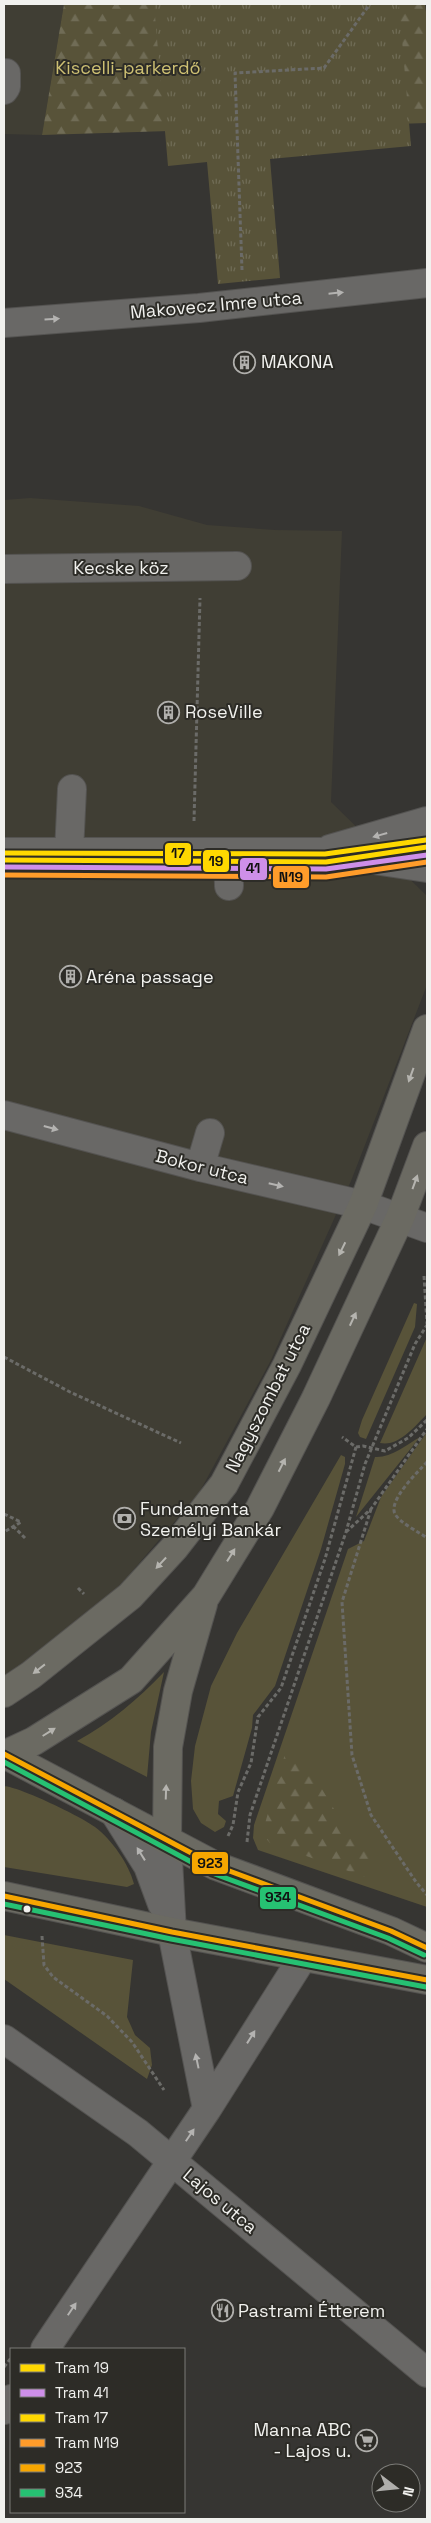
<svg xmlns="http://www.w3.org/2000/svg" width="431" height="2523" font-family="'Space Grotesk',sans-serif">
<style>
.built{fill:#403e34}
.grass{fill:#585339}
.forest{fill:url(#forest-firs)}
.park{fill:url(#park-tufts)}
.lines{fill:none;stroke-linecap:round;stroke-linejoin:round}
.minor-casing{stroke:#545351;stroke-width:30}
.major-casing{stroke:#545351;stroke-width:30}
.path{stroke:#6b6b68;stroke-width:3;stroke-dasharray:4 2.5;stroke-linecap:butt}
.minor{stroke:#696866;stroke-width:28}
.major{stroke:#6b6a62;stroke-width:28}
.bus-1-casing{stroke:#2d2c27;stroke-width:9}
.bus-2-casing{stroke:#2d2c27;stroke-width:9}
.bus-1{stroke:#f7a600;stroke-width:5}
.bus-2{stroke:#26c172;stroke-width:5}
.tram-1-casing{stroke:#2d2c27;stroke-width:9}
.tram-2-casing{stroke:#2d2c27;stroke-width:9}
.tram-3-casing{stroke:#2d2c27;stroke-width:9}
.tram-4-casing{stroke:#2d2c27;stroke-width:9}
.tram-1{stroke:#ffd800;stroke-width:5}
.tram-2{stroke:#ce8fe9;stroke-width:5}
.tram-3{stroke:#ffd800;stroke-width:5}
.tram-4{stroke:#ff9c2a;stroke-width:5}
.oneway{fill:#b4b3b1}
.oneway2{fill:#b5b4af}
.bus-dot{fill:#f1f1ee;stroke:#2d2c27;stroke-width:2}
.labels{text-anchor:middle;stroke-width:4;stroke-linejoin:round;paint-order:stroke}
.park-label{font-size:18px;fill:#cec073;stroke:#2d2c27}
.street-label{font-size:18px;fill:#f1f1ee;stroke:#2d2c27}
.poi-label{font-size:18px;fill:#f1f1ee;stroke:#2d2c27;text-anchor:start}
.line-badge{stroke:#2d2c27;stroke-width:2}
.pale-badge-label{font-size:14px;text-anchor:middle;font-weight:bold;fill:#111}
</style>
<defs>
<pattern id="forest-firs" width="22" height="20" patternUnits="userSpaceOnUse" patternTransform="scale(1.25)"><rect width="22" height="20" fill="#585339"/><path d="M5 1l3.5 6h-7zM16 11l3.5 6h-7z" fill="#706c56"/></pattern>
<pattern id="park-tufts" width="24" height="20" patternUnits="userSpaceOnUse" patternTransform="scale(1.25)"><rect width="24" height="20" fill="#585339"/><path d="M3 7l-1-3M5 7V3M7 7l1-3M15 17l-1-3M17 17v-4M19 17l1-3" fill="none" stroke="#706c56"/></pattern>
</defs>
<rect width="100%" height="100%" fill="#363532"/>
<path class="built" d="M4,4h60l-22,131 -38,-1z
M30,498l109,8 68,19 68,5 67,1 -11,271 96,94v89l-76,196 -81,181 -71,131 -87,102 -55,50 -53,31v-1176z"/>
<path class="grass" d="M414,1303l3,1 -2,23 -49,112 -6,-2 -2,-4 4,-13z
M427,1337v77c-12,12 -28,33 -47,29z
M427,1432v475l-169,-57 -5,-12 1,-13 94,-276 16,-8 17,-44z
M420,1437l-64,80 19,-60c16,1 31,-12 45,-20z
M341,1455l4,2v7l-24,85 -46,137 -22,29 -1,13 -19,68 -14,5 -1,13 8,7 -2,6 -9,5 -14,-9 -8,-14 -2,-28 4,-35 16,-60 26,-53z
M164,1672l-13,60 -4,45 -70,-36c33,-18 61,-42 87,-69z
M4,1786c16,1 78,31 91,41 17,13 34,37 39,57l-7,3 -123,-20z
M4,1935l129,25 -6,57 8,18 15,13 2,17 -5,14 -143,-100z"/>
<path class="forest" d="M64,4h361l2,16v103l-385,12z
M285,1754l18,4 45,74 23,21 -6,24 -95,-34 -8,-9z"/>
<path class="park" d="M154,4h245l12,142 -141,13 10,119 -62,6 -11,-122 -39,4z"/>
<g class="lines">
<defs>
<path id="minor" d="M4,90l2,-3v-14
M4,323l195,-15 228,-25
M4,569l233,-3
M330,849l97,-28
M4,852h317l106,16
M69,852l3,-63
M228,852l1,34
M4,1115l196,52 163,38 64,23
M200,1167l10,-34
M114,1812l34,54 14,38
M167,1841l5,91 35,177
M4,2039l134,94 289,240
M45,2349l162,-240 96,-152
M4,2410l7,-11"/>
<path id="major" d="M4,1693l27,-18 99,-79 45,-49 49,-63 63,-119 76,-160 64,-176
M4,1754l212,112 175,65 36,17
M4,1755l30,-14 97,-61 75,-84 54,-88 56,-110 84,-180 27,-72
M167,1841l1,-94 10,-56 25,-87
M4,1896l168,36 255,48"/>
</defs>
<use href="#minor" class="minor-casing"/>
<use href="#major" class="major-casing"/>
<path class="path" d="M242,270l-7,-197 89,-5 46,-64
M194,821l6,-223
M424,1276l3,48
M4,1357l66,35 111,51
M356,1447l7,-1 22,5 23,-13 19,-18
M427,1462c-9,10 -39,38 -32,52 5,9 24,18 32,24
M371,1509l-29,93 10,153 19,60 45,67 11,13
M4,1514l17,8 -17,10
M13,1526l13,13
M346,1532l25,-23 56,-80
M78,1588l6,6
M228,1836l5,-11 5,-33 13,-29 7,-46 23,-29 44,-129 31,-112 -14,-10
M247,1842l3,-27 96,-283 19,-68 50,-120 12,-19
M42,1936l2,29 9,12 54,39 25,26 32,48
M4,2367l7,-9"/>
<use href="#minor" class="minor"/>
<use href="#major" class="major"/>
<defs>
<path id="bus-1" d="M4,1754l212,112 175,65 36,17
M4,1896l168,36 255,48"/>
<path id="bus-2" d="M4,1762l208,111 176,65 36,17
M4,1904l167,35 255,48"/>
</defs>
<use href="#bus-1" class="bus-1-casing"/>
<use href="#bus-2" class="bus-2-casing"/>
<use href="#bus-1" class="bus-1"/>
<use href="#bus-2" class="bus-2"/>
<defs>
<path id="tram-1" d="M4,860l322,2 101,-15"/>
<path id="tram-2" d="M4,867l322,2 101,-14"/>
<path id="tram-3" d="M4,853l321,1 101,-14"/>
<path id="tram-4" d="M4,875l322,2 101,-15"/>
</defs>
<use href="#tram-1" class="tram-1-casing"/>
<use href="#tram-2" class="tram-2-casing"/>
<use href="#tram-3" class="tram-3-casing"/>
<use href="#tram-4" class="tram-4-casing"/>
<use href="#tram-1" class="tram-1"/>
<use href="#tram-2" class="tram-2"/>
<use href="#tram-3" class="tram-3"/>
<use href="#tram-4" class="tram-4"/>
</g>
<defs><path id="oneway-solid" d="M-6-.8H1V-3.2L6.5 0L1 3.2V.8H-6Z" transform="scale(1.25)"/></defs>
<g class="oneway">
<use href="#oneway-solid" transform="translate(336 293) rotate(-6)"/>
<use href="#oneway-solid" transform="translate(52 319) rotate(-4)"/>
<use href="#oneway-solid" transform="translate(380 835) rotate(164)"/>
<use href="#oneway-solid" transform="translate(51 1128) rotate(15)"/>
<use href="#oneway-solid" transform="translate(276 1185) rotate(13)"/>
<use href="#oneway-solid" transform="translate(141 1854) rotate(-122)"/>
<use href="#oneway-solid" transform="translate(251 2037) rotate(-58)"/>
<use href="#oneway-solid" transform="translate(197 2061) rotate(-102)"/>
<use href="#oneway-solid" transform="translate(190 2135) rotate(-56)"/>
<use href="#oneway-solid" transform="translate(72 2309) rotate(-56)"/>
</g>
<g class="oneway2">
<use href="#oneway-solid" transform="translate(411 1075) rotate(110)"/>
<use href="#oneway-solid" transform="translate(415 1182) rotate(-70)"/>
<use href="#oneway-solid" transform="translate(342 1249) rotate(116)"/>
<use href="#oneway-solid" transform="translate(353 1319) rotate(-65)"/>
<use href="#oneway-solid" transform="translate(282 1465) rotate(-63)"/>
<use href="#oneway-solid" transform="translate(231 1555) rotate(-58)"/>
<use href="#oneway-solid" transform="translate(161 1563) rotate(133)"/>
<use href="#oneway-solid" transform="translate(39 1669) rotate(142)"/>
<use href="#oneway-solid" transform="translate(49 1732) rotate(-32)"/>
<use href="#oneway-solid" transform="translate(166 1792) rotate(-88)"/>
</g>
<defs>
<symbol id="building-ring" viewBox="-11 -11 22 22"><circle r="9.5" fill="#2d2c27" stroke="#b0afac" stroke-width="1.5"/><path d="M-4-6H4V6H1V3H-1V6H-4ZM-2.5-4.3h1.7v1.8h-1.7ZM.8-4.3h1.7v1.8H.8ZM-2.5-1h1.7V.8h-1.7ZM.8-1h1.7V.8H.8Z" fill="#b0afac"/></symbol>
<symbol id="bank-ring" viewBox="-11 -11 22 22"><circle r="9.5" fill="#2d2c27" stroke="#b0afac" stroke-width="1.5"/><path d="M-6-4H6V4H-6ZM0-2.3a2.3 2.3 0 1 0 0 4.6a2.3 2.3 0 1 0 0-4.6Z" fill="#b0afac"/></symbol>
<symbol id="restaurant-ring" viewBox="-11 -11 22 22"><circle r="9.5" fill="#2d2c27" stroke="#b0afac" stroke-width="1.5"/><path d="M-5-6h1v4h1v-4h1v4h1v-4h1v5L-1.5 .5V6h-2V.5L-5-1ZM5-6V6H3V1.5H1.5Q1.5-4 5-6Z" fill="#b0afac"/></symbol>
<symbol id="supermarket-ring" viewBox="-11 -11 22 22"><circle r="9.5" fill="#2d2c27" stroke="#b0afac" stroke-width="1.5"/><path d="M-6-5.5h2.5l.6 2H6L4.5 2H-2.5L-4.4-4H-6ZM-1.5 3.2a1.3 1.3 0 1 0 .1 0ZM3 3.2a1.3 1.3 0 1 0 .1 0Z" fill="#b0afac"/></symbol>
</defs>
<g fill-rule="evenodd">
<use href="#building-ring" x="232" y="350" width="25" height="25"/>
<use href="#building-ring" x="156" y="700" width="25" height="25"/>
<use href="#building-ring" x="58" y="964" width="25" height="25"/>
<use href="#bank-ring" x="112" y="1506" width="25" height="25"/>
<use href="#restaurant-ring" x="210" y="2298" width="25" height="25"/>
<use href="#supermarket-ring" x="354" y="2428" width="25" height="25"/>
</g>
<circle class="bus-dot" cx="27" cy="1909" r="4.5"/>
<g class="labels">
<g class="park-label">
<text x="128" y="74">Kiscelli-parkerdő</text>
</g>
<g class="street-label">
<text transform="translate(216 305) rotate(-5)" y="6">Makovecz Imre utca</text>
<text x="121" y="574">Kecske köz</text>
<text transform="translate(202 1167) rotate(14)" y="6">Bokor utca</text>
<text transform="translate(268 1398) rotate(-63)" y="6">Nagyszombat utca</text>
<text transform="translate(220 2201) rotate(40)" y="6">Lajos utca</text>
</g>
<g class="poi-label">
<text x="261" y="368">MAKONA</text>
<text x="185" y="718">RoseVille</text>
<text x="86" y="983">Aréna passage</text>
<text x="140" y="1515">Fundamenta<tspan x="140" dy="21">Személyi Bankár</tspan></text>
<text x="238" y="2317">Pastrami Étterem</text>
<text x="351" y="2436" text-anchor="end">Manna ABC<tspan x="351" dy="21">- Lajos u.</tspan></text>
</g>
</g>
<g class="line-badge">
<rect x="164" y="842" width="28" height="24" rx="5" fill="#ffd800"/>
<rect x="202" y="849" width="28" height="24" rx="5" fill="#ffd800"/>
<rect x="239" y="857" width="29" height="24" rx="5" fill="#ce8fe9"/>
<rect x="272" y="865" width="38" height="24" rx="5" fill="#ff9c2a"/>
<rect x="191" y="1851" width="38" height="24" rx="5" fill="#f7a600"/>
<rect x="259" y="1886" width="38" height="24" rx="5" fill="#26c172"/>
</g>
<g class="pale-badge-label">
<text x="178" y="858">17</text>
<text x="216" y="866">19</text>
<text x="253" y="873">41</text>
<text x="291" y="882">N19</text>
<text x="210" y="1868">923</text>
<text x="278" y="1902">934</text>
</g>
<rect width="431" height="2523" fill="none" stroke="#f1f1ee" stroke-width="10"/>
<rect x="10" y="2348" width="175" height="165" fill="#2d2c27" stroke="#7b7b77"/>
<rect x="20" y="2364" width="25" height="8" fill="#ffd800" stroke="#7b7b77"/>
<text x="55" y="2373" font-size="15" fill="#f1f1ee">Tram 19</text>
<rect x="20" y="2389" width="25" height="8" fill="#ce8fe9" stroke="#7b7b77"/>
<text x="55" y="2398" font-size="15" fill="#f1f1ee">Tram 41</text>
<rect x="20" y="2414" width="25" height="8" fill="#ffd800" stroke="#7b7b77"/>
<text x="55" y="2423" font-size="15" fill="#f1f1ee">Tram 17</text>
<rect x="20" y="2439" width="25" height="8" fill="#ff9c2a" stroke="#7b7b77"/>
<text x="55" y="2448" font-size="15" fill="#f1f1ee">Tram N19</text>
<rect x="20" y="2464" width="25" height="8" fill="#f7a600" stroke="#7b7b77"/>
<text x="55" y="2473" font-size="15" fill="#f1f1ee">923</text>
<rect x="20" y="2489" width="25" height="8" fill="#26c172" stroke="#7b7b77"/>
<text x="55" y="2498" font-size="15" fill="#f1f1ee">934</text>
<g transform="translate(396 2488) rotate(106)"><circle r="24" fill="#2d2c27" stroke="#7b7b77"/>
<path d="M0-4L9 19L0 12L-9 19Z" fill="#b0afac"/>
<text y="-8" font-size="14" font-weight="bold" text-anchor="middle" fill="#f1f1ee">N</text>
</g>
</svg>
